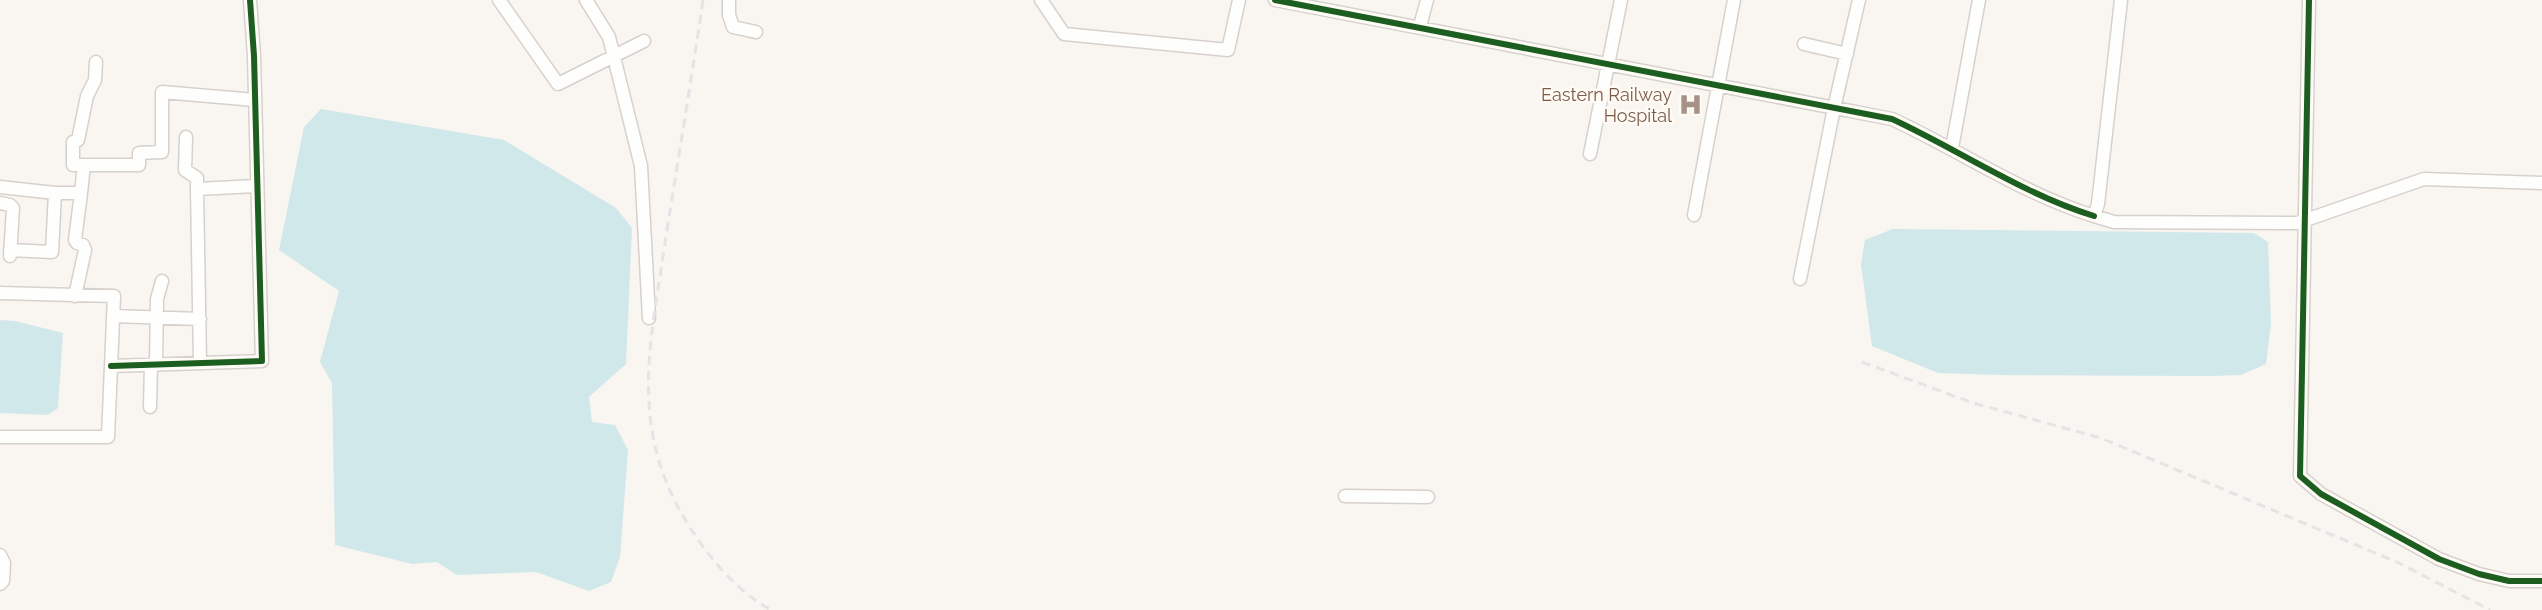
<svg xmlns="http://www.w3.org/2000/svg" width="2542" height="610" font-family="Raleway,sans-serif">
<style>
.water{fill:#d0e8ea}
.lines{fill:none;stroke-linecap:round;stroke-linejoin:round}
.minor-casing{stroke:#d7d1cb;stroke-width:15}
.minor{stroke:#fefefd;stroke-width:12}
.rail{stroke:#e6e3e7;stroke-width:3;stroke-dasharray:9 6;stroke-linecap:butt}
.cycleway-casing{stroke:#fffaf3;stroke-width:10}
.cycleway{stroke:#1b5e20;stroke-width:6}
.labels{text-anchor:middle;stroke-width:5;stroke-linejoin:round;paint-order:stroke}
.poi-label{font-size:18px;fill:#7a5c4d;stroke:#fffaf3;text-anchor:end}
</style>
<rect width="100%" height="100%" fill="#f9f5f0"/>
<path class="water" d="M321,109l183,31 112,68 16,20 -6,136 -37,33 3,25 23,3 13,25 -8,107 -9,25 -22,9 -53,-19 -79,3 -20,-13 -25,2 -77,-19 -3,-162 -12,-21 19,-71 -60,-41 25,-123z
M1893,229l361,4 14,9 3,82 -5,40 -25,11 -30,1 -212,-1 -61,-2 -66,-27 -11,-82 4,-24z
M0,320l15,1 48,12 -5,75 -10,7 -48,-2z"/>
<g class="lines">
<defs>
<path id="minor" d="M499,0l59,84 86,-43
M586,0l23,37 32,129 8,152
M729,0v15l4,12 23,5
M1041,0l23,34 164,16 11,-50
M1275,0l617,119c67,31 131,75 202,97
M2121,0l-23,204 -4,12 20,6 183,1 127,-44 118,4
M2309,0l-9,476 21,18 118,65 40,15 30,7h33
M1420,26l7,-26
M1804,44l43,10
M96,62l-1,18 -8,16 -9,44 -5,2v23h66v-12l23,-1v-60l93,8
M186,137l-1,33 12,8v11l3,174
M1952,148l27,-148
M1590,154l31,-154
M0,187l55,6h26l3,-28
M197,189l59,-3
M0,203l10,2 3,3 -3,48
M1694,215l40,-215
M10,250l42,2 3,-59
M1800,279l34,-171 25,-108
M0,293l114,3 -6,141h-108
M75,296l10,-46 -2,-5 -6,-2 -2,-3 6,-47
M113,316l87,3
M111,366l151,-5 -8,-305 -4,-56
M150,407l1,-41 5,-1 1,-66 5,-18
M1345,496l83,1
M0,555l4,8 -1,18 -3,3"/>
</defs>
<use href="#minor" class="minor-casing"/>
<use href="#minor" class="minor"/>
<path class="rail" d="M703,0c-11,77 -24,153 -36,230 -17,118 -43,205 32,311 19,27 43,53 72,69
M1862,362l111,41 128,35 298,125 91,47"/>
<defs>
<path id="cycleway" d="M1275,0l617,119c67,31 131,75 202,97
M2309,0l-9,476 21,18 118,65 40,15 30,7h33
M111,366l151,-5 -8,-305 -4,-56"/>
</defs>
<use href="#cycleway" class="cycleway-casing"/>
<use href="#cycleway" class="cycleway"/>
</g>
<defs>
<symbol id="hospital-bare" viewBox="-9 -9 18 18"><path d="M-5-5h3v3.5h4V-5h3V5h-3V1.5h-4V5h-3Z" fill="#a69286" stroke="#fffaf3" stroke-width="2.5" paint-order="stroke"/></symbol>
</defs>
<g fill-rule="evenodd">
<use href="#hospital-bare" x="1674" y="88" width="33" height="33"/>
</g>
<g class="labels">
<g class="poi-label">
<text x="1672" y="101">Eastern Railway<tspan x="1672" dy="21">Hospital</tspan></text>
</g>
</g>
</svg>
